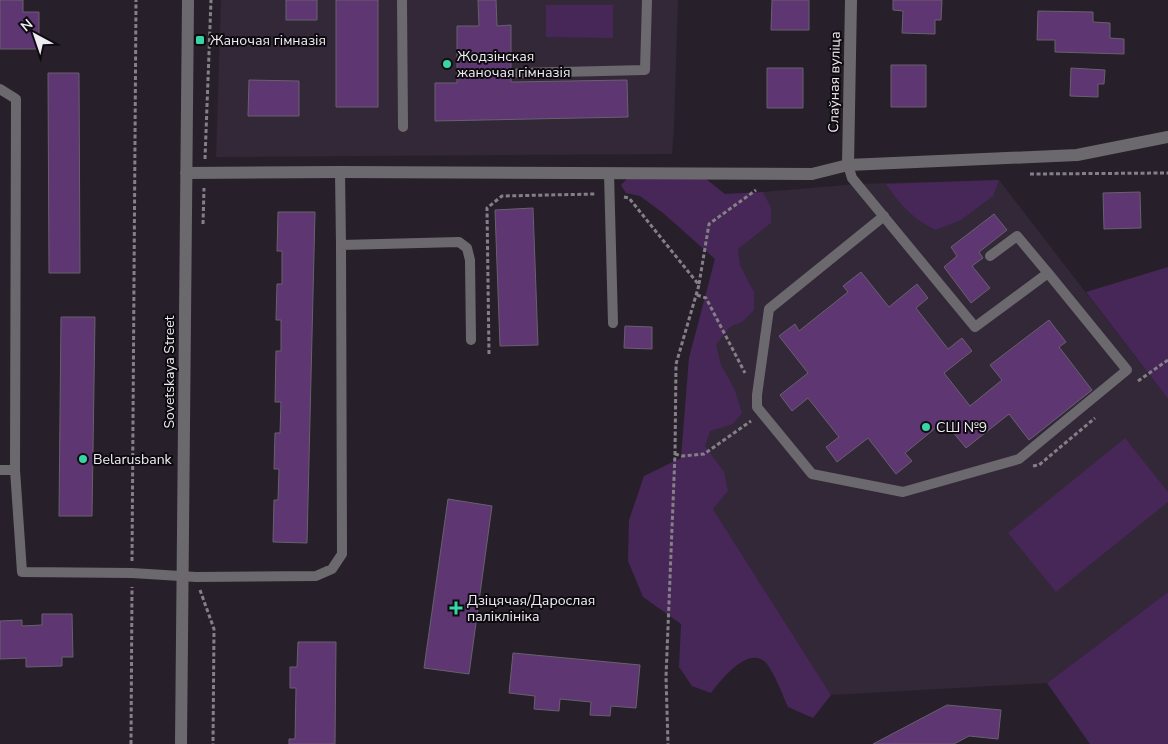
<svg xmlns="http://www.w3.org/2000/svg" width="1168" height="744" font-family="'Nunito Sans',sans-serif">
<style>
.built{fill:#322837}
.green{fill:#472658}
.building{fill:#5e3672;stroke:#68616d}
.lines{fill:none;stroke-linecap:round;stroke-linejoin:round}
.path{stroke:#857f88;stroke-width:3;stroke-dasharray:4 2.5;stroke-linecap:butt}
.lane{stroke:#6c696e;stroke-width:10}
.street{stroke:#6c696e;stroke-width:12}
.poi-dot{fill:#38d4a6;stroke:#0e0b10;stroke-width:2}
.labels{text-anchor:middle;stroke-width:4;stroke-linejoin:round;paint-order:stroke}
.poi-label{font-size:14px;fill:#efebf2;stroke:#0e0b10;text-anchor:start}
.street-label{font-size:14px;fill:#efebf2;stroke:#0e0b10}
</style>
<rect width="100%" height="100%" fill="#27202a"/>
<path class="built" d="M221,0h457l-4,128 -2,26 -456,3z
M999,180l169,219v193l-121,91 -216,12 -150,-236 8,-101 17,-60 15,-68 42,-38 95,-8z"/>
<path class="green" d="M546,5h67v33l-67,-1z
M627,179h79l19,15 38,-2 8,16v15l-33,26 2,16 14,27v18l-12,12 -12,5 -14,18 5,20 14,25 7,23 -9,11 -23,7 -5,15 19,26 4,19 -15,18 118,186 -18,23 -25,-11c-6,-13 -11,-28 -19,-40 -17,-27 -48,13 -58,26l-19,-7 -13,-19 2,-43 -38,-27 -15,-36 1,-41 15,-44 37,-18 8,-100 26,-99 -52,-46 -23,-17 -14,-3 -5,-8z
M999,180l-6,16 -32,24 -25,10c-23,-11 -36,-25 -50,-46z
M1168,267v132l-82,-107z
M1125,438l43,54v10l-112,90 -48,-59z
M1168,592v152h-78l-43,-61z"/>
<path class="building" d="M0,0h23v12h16v37h-39z
M286,0h31v20h-31z
M336,0h42v107h-42z
M478,0h18l1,26 14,-1v57l116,-2 1,37 -193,4v-38h22v-57h22z
M772,0h37v30h-38z
M893,0h49l-1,20h-6v14l-33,-1 1,-22 -10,-1z
M1038,11l55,1v10l17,1v15l14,1v15l-69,-2v-12h-18z
M891,65h35v42h-35z
M767,68h36v40h-36z
M1071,68l34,2 -1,14h-6v13l-28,-1z
M48,73h31l1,200h-31z
M249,80l50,1v35h-51z
M1140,192l1,36 -37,1 -1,-36z
M533,208l5,137 -38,1 -5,-136z
M278,212h37l-8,331 -34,-1 1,-42h4l1,-31h-5l1,-36h5l1,-31h-6l1,-51h5v-31h-5l1,-36h5v-33h-5z
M994,214l13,16 -28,22 4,6 -11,8 18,22 -19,15 -27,-36 13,-11 -6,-9z
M861,272l28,35 28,-23 11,14 -12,10 32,41 14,-11 10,13 -28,22 26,33 32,-26 -12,-15 59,-45 17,22 -7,5 33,43 -63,50 -20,-26 -43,34 -22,-27 -39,32 7,8 -16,13 -28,-36 -31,24 -11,-15 13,-10 -31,-39 -16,13 -12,-16 28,-22 -29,-37 16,-12 4,7 49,-39 -5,-6z
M61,317h34l-3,199h-33z
M625,326l27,1v22l-28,-1z
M448,499l44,7 -23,168 -45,-6z
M42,614h30l1,43h-11v9l-36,1v-9l-26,1v-38l22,-1v6l20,-1z
M298,642h38l-1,102h-46v-5h6l1,-51h-6v-21h7z
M513,653l127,12 -4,43 -25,-2 -1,10 -20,-1 1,-13 -31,-3 -1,12 -25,-2 1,-13 -26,-3z
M947,705l54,5 -3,29 -29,-3 -15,8h-81z"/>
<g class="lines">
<path class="path" d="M205,159l6,-159
M1030,174l138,-1
M624,197l5,1 70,87 -23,79 -1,90 -9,223 2,67
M203,224l1,-36
M699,284l10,-60 47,-34
M697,295l9,3 39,75
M489,354l-2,-146 15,-12 93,-2
M1138,381l30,-21
M675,454l7,2 22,-2 47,-33
M1033,466l6,-1 56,-47
M132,561l4,-561
M200,590l14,39 -1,115
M131,744l1,-157"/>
<path class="lane" d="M402,0l1,127
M518,73l127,-3 2,-70
M0,89l16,10 -1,371
M848,165l4,13 123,149 73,-54 79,97 -108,89 -116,33 -91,-18 -55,-67v-12l12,-86 115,-93
M340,172l1,73 118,-3 8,6 3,12 1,80
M609,173l4,150
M990,256l27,-20 31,37
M0,470h15l7,102 110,1 64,4 120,-1 16,-7 10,-15 -1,-309"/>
<path class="street" d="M848,165l3,-165
M186,173l154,-1 472,2 36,-9 229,-10 91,-18
M181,744l7,-744"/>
</g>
<g class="poi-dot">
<rect x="195" y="35" width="10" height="10" rx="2.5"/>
<circle cx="447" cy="64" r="5"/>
<circle cx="926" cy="427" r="5"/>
<circle cx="83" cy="459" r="5"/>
<path d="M453.5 600.5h5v5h5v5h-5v5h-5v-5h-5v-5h5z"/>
</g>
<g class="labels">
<g class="poi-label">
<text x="210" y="45">Жаночая гімназія</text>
<text x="457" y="61">Жодзінская<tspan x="457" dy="16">жаночая гімназія</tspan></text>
<text x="936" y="432">СШ №9</text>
<text x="93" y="464">Belarusbank</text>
<text x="467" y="605">Дзіцячая/Дарослая<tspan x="467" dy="16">паліклініка</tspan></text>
</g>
<g class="street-label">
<text transform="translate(834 82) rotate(-89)" y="5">Слаўная вуліца</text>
<text transform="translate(169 372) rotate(-90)" y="5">Sovetskaya Street</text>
</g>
</g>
<g transform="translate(35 35) rotate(320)" stroke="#0e0b10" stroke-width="4" paint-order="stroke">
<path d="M0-4L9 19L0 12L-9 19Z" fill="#efebf2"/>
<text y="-8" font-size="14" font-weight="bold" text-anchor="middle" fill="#efebf2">N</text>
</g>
</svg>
